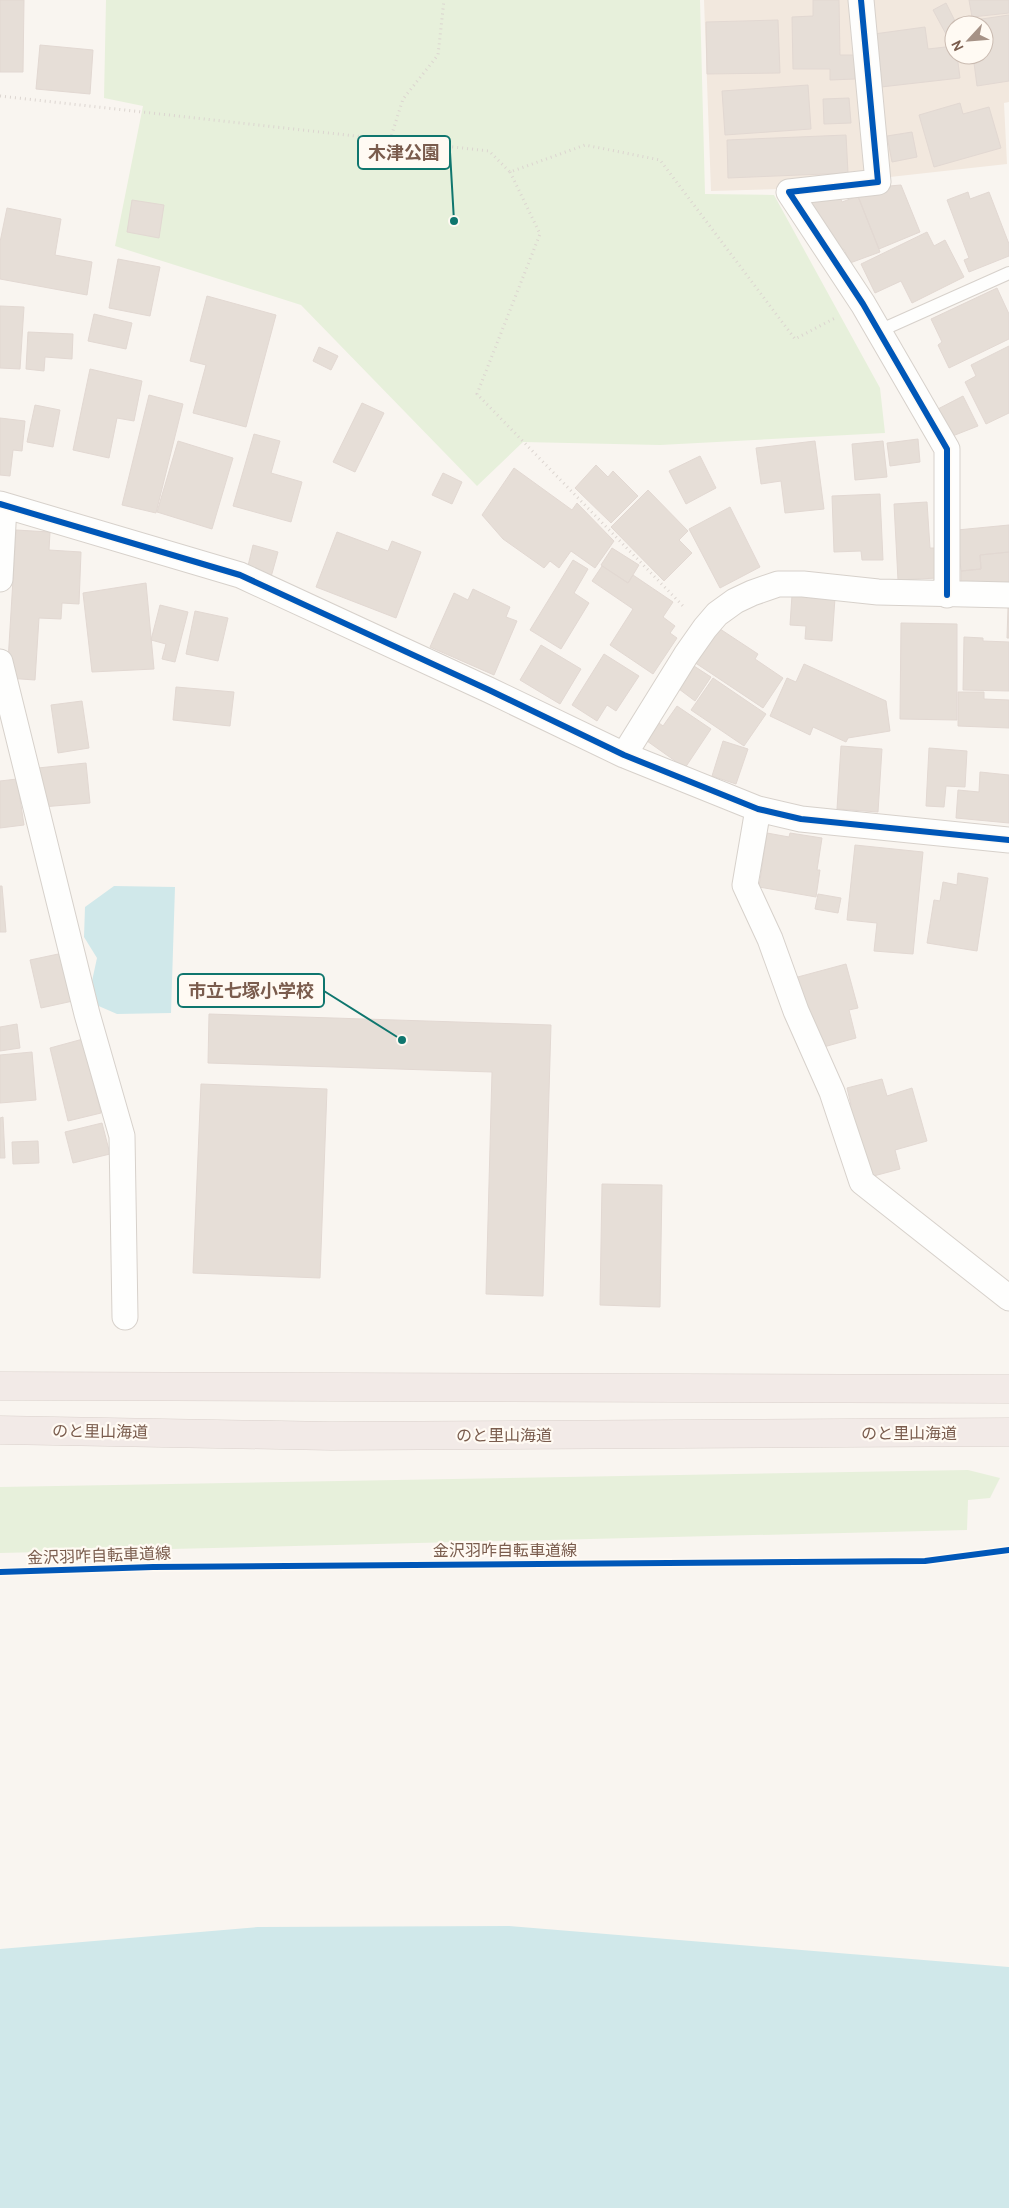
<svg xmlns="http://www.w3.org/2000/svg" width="1009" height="2208" font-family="Cabin,'Noto Sans JP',sans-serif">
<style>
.residential{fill:#f2e8de;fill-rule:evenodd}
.green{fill:#e7f0db}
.water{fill:#d0e8ea}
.building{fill:#e6ded7;stroke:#e2d8d2}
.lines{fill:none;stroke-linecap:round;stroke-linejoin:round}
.service-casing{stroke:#d7d1cb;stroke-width:14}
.minor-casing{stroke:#d7d1cb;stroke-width:27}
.motorway-casing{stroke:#dad1cc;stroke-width:29}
.path{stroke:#dcd5d0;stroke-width:3;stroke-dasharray:1 4;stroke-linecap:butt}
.service{stroke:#fefefd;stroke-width:12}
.minor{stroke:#fefefd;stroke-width:25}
.motorway{stroke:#f2eae7;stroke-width:28}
.cycleway-casing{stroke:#fffaf3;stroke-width:9}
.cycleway{stroke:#0057b8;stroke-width:6}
.labels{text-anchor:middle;stroke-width:4.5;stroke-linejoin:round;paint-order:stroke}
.street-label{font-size:16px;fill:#7a5c4d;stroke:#fffaf3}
.leader{fill:none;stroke:#0f766e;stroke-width:2}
.callout-dot{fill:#0f766e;stroke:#fffaf3;stroke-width:2}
.callout{fill:#fffaf3;stroke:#0f766e;stroke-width:2}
.callout-label{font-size:18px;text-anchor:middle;font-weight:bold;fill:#7a5c4d}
</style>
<rect width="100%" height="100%" fill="#f9f5f0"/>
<path class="residential" d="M704,0h305v102l-5,1 3,61 -225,25 -71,2zM954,25h30v30h-30z"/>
<path class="green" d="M106,0h594l5,194 69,1 106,193 5,45 -225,12 -137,-3 -46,44 -176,-181 -186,-59 28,-140 -39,-8z
M968,1470l32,8 -10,20 -22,2 -1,30 -967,23v-66z"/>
<path class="water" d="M114,886l61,1 -4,126 -54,1 -23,-10 -2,-23 5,-23 -13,-21 1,-30z
M509,1926l500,41v241h-1009v-259l258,-22z"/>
<path class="building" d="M0,0h24l-1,72h-23z
M813,0h26l1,55h15v24l-25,1v-11h-37l-1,-52 21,-1z
M969,0h40v13l-37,4z
M946,3l11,22h-3v7l-7,4 -14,-26z
M1009,15v66l-32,5 -4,-31h11v-30h-15l-1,-4z
M778,20l2,53 -73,1 -1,-52z
M925,27l3,22 26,-3v9h3l3,23 -79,9 -7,-53z
M40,45l53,5 -3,44 -54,-5z
M808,85l3,44 -86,6 -3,-44z
M849,98l2,25 -27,1 -1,-25z
M960,103l3,11 26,-7 12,41 -67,19 -15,-52z
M912,132l5,25 -25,5 -5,-26z
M846,135l2,38 -120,5 -1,-38z
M901,185l19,47 -41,17 -24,-60z
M837,190l5,12 16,-6 22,56 -30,11 -6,-14 -8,3 -30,-57z
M968,192l2,7 19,-7 20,52v12l-40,16 -5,-12 5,-2 -22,-58z
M132,200l32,5 -5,33 -32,-6z
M7,208l54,11 -6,36 37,7 -5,33 -87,-16v-37z
M927,232l7,14 11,-6 19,37 -52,26 -11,-22 -26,12 -14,-29z
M118,259l42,8 -10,49 -41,-8z
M997,288l12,26v25l-60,29 -11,-23 4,-3 -11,-23z
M207,296l69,19 -30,112 -53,-14 13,-48 -16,-4z
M0,306l24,1 -4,62 -20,-1z
M94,314l38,9 -6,26 -38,-8z
M28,332l45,2 -1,25 -27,-2 -1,14 -18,-2z
M1009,346v67l-23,11 -21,-42 11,-6 -5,-11z
M319,347l19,9 -7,14 -18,-9z
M90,369l52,12 -8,40 -17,-3 -8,40 -36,-8z
M149,395l34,9 -27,109 -34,-8z
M963,396l15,30 -28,11 -16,-26z
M362,403l22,10 -29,59 -22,-10z
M35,405l25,5 -7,37 -26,-5z
M0,418l25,3 -3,30 -9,-1 -3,26 -10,-1z
M254,434l26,7 -9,32 31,9 -11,40 -58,-16z
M918,439l2,23 -30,4 -3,-23z
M178,441l55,17 -21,71 -55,-17z
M815,441l9,68 -39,4 -4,-32 -20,3 -5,-36z
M883,441l4,36 -32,3 -3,-36z
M700,456l16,32 -30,16 -17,-33z
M596,465l12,12 5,-6 25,25 -27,27 -36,-35z
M514,468l58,42 5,-7 37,38 -19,27 -24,-17 -12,17 -9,-7 -6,7 -41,-29 -21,-24z
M443,473l19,9 -10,22 -20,-9z
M648,490l40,41 -9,9 13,13 -28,28 -53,-54z
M880,494l3,66h-21l-1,-9 -27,1 -2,-56z
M927,502l3,46h6l2,30 -40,2 -4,-76z
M730,507l30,60 -40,21 -31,-59z
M1009,525v27l-29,3 1,14 -20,2 -4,-41z
M16,530l34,2 -1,18 32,2 -2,52 -17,-1 -1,16 -22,-1 -4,62 -28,-2z
M337,532l51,19 4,-10 29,11 -25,66 -80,-31z
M253,545l25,7 -7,25 -24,-7z
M612,548l27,17 -11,18 -27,-18z
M1009,552v34l-48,1v-16l20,-2 -1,-14z
M573,560l15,9 -14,24 15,10 -28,46 -31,-19z
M602,566l26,17 5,-8 40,27 -10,15 12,9 -5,7 7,5 -24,36 -43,-29 23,-36 -41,-28z
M146,583l8,86 -62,3 -9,-79z
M473,589l37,18 -4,10 11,4 -23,54 -64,-28 24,-54 14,7z
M792,595l43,3 -3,43 -27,-2 1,-13 -16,-1z
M160,605l28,7 -13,50 -13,-3 4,-15 -15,-4z
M1008,608l1,1v29h-2z
M195,611l33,7 -10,43 -32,-7z
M901,623l56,1v96l-57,-1z
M717,627l41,27 -3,5 28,19 -20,30 -69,-46z
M964,637l19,1v3l26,1v49l-46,-1z
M541,645l40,24 -21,35 -40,-24z
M604,654l35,22 -23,35 -9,-6 -10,16 -25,-16z
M804,664l82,37 4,30 -42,7 -2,4 -33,-15 -3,8 -40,-19 17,-38 9,4z
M694,666l17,11 -16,24 -16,-12z
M713,678l53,36 -22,32 -53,-36z
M176,687l58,5 -4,34 -57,-6z
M958,692h26v7l25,1v28l-51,-2z
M82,701l7,47 -31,5 -7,-48z
M677,706l34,23 -26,39 -45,-32 12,-18 11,8z
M723,741l25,8 -12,35 -24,-8z
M841,746l41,3 -4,63 -41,-3z
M929,748l38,3 -2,36 -19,-1 -2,21 -18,-1z
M86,763l4,40 -48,4 -4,-39z
M980,772l29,3v48l-53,-5 2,-28 21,2z
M17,779l7,46 -24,3v-47z
M767,833l22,4 1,-4 32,5 -5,32h3l-4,27 -57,-10z
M855,845l68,7 -10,102 -39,-3 3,-28 -30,-3z
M958,873l30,5 -11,73 -50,-8 7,-43 6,1 3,-19 14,3z
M0,886h2l4,46h-6z
M818,894l23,4 -3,15 -23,-4z
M63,953l10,48 -32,7 -11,-48z
M846,964l12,44 -9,2 7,28 -36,10 -26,-70z
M209,1014l342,11 -8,271 -57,-2 6,-222 -284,-9z
M17,1024l3,24 -20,3v-24z
M83,1039l18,74 -33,8 -18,-73z
M32,1052l4,48 -36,3v-48z
M882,1079l5,17 25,-8 15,53 -32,9 5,19 -34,9 -20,-72 5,-1 -4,-17z
M201,1084l126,5 -7,189 -127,-5z
M3,1117l2,41h-5v-40z
M102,1123l8,31 -37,9 -8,-31z
M38,1141l1,22 -26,1 -1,-22z
M602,1184l60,1 -2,122 -60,-2z"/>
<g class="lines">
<defs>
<path id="service" d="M879,331l130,-58"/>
<path id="minor" d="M861,0l17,182 -89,10 74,112 84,145v146
M0,504l240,71 249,115 135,65 134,54 43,10 208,21
M0,579l4,-73
M0,662l87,352 35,122 3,181
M624,755l62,-100 19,-27 12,-14 18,-13 17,-8 26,-9h25l75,8 131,3
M758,809l-13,76 25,54 26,72 36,81 30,90 147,116"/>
<path id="motorway" d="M0,1386l1009,3
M0,1430l331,6 678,-4"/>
</defs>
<use href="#service" class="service-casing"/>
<use href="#minor" class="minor-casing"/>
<use href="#motorway" class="motorway-casing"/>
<path class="path" d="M0,96l489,55 21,21 75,-27 75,15 135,179 42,-22
M390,140l13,-41 35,-44 6,-55
M510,172l30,62 -63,160 208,214"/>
<use href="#service" class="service"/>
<use href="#minor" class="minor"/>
<use href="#motorway" class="motorway"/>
<defs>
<path id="cycleway" d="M861,0l17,182 -89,10 74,112 84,145v146
M0,504l240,71 249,115 135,65 134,54 43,10 208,21
M0,1572l153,-5 772,-6 84,-11"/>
</defs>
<use href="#cycleway" class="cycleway-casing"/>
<use href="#cycleway" class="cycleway"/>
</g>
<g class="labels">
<g class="street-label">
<text transform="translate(100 1431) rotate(1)" y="6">のと里山海道</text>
<text x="909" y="1439">のと里山海道</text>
<text x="504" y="1441">のと里山海道</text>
<text x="505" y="1556">金沢羽咋自転車道線</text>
<text transform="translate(99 1555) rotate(-2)" y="6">金沢羽咋自転車道線</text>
</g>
</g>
<path class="leader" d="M454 221L450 152M402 1040L324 991"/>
<g class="callout-dot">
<circle cx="454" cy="221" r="5"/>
<circle cx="402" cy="1040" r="5"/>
</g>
<g class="callout">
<rect x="358" y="136" width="92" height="33" rx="5"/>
<rect x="178" y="974" width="146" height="33" rx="5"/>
</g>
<g class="callout-label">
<text x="404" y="159">木津公園</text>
<text x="251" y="997">市立七塚小学校</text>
</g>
<g transform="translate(969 40) rotate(244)"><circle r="24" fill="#fffaf3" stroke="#cabbb1"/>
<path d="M0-4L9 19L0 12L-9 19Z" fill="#a69286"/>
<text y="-8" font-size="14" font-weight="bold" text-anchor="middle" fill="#7a5c4d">N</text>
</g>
</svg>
